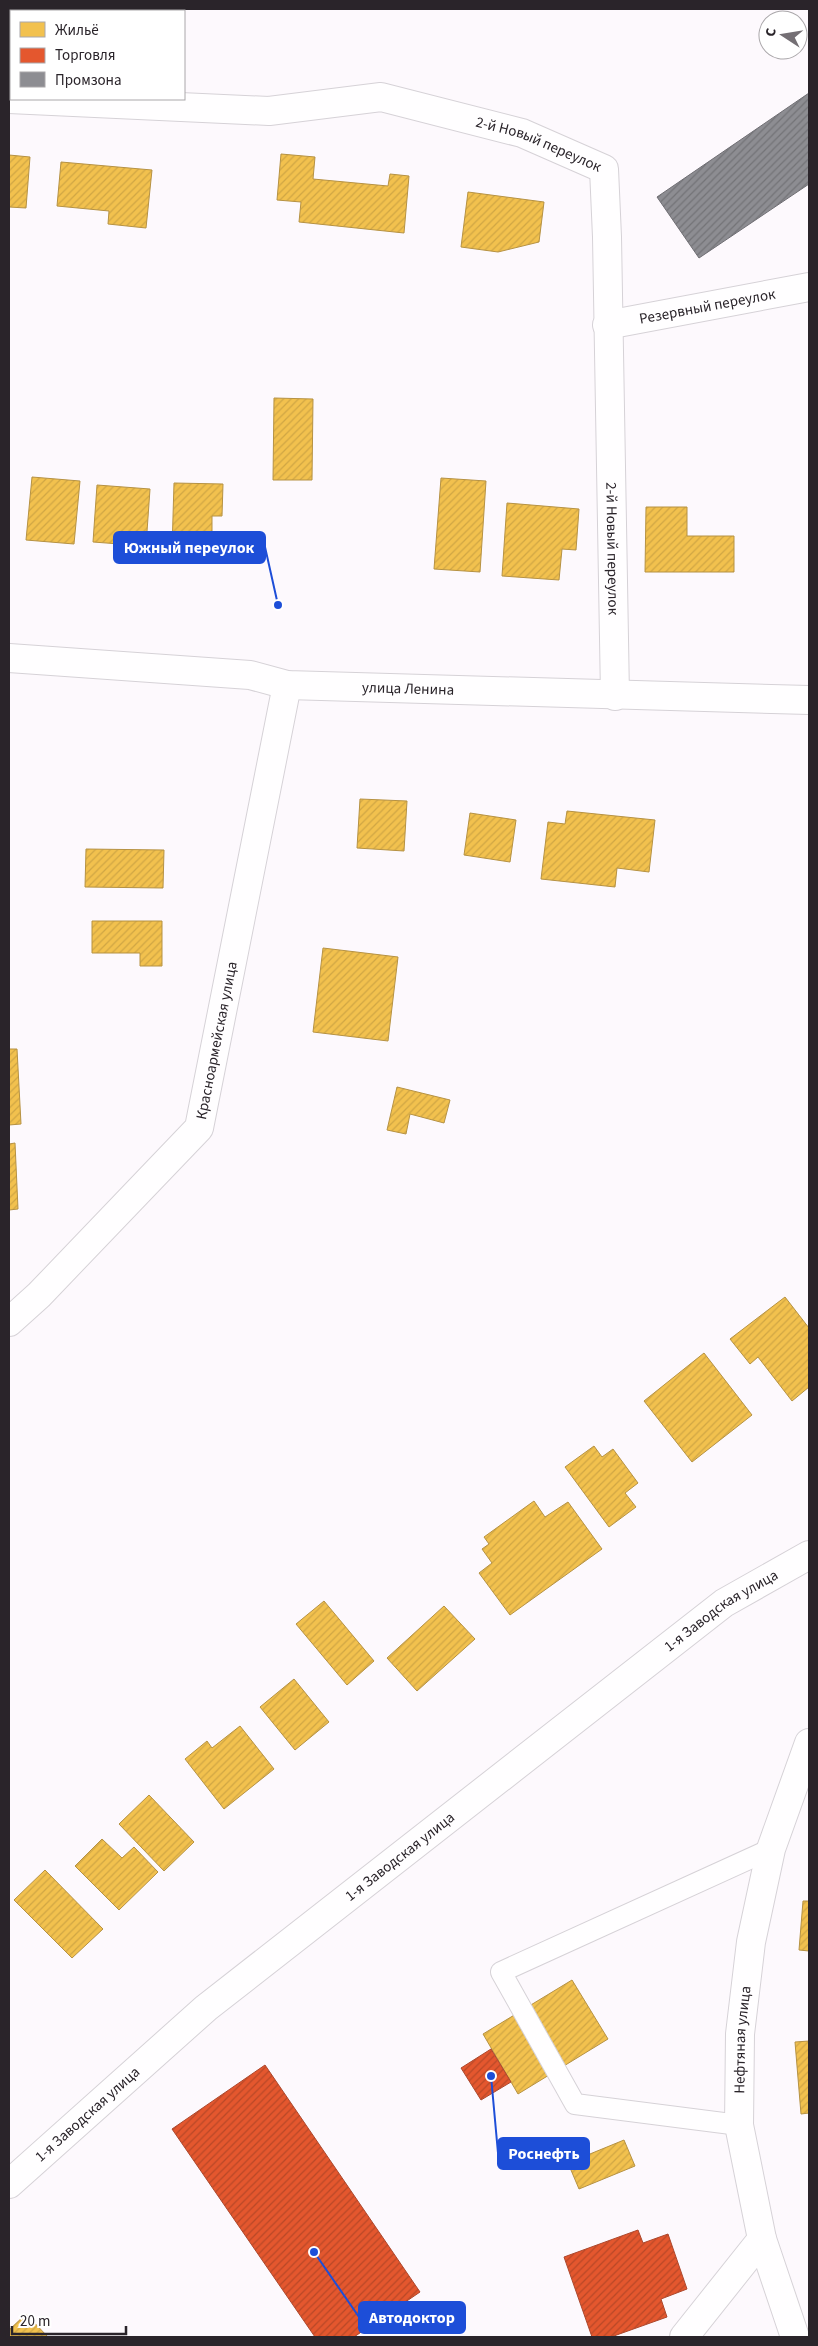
<svg xmlns="http://www.w3.org/2000/svg" width="818" height="2346" font-family="'Source Sans 3',sans-serif">
<style>
.homes{fill:url(#homes-hatch);stroke:#b69243}
.shops{fill:url(#shops-hatch);stroke:#ac482d}
.industry{fill:url(#industry-hatch);stroke:#6f6e73}
.lines{fill:none;stroke-linecap:round;stroke-linejoin:round}
.service-casing{stroke:#d6d2d7;stroke-width:22}
.minor-casing{stroke:#d6d2d7;stroke-width:30}
.tertiary-casing{stroke:#d6d2d7;stroke-width:30}
.secondary-casing{stroke:#d6d2d7;stroke-width:30}
.service{stroke:#fffeff;stroke-width:20}
.minor{stroke:#fffeff;stroke-width:28}
.tertiary{stroke:#fffeff;stroke-width:28}
.secondary{stroke:#fffeff;stroke-width:28}
.labels{text-anchor:middle;stroke-width:5;stroke-linejoin:round;paint-order:stroke}
.street-label{font-size:15px;fill:#2a242a;stroke:#fff}
.leader{fill:none;stroke:#1d4ed8;stroke-width:2}
.callout-dot{fill:#1d4ed8;stroke:#fff;stroke-width:2}
.callout{fill:#1d4ed8;stroke:#1d4ed8;stroke-width:2}
.callout-label{font-size:16px;text-anchor:middle;font-weight:bold;fill:#fff}
</style>
<defs>
<pattern id="homes-hatch" width="6" height="6" patternUnits="userSpaceOnUse" patternTransform="scale(1.25)"><rect width="6" height="6" fill="#f2c14e"/><path d="M-1 1l2-2M0 6l6-6M5 7l2-2" fill="none" stroke="#d0a644"/></pattern>
<pattern id="shops-hatch" width="6" height="6" patternUnits="userSpaceOnUse" patternTransform="scale(1.25)"><rect width="6" height="6" fill="#e4572e"/><path d="M-1 1l2-2M0 6l6-6M5 7l2-2" fill="none" stroke="#b94827"/></pattern>
<pattern id="industry-hatch" width="6" height="6" patternUnits="userSpaceOnUse" patternTransform="scale(1.25)"><rect width="6" height="6" fill="#8d8d92"/><path d="M-1 1l2-2M0 6l6-6M5 7l2-2" fill="none" stroke="#737377"/></pattern>
</defs>
<rect width="100%" height="100%" fill="#fdf9fd"/>
<path class="homes" d="M281,154l34,3 -2,22 75,7 2,-12 19,2 -5,57 -105,-11 2,-20 -24,-2z
M9,155l21,2 -4,51 -17,-1z
M61,162l91,8 -6,58 -38,-4 1,-13 -52,-5z
M468,192l76,10 -5,40 -41,10 -37,-5z
M274,398l39,1 -1,81h-39z
M32,477l48,4 -6,63 -48,-4z
M441,478l45,3 -6,91 -46,-3z
M174,483l49,1 -1,32h-10v35l-40,-1z
M97,485l53,4 -4,57 -53,-4z
M507,503l72,6 -3,41 -14,-1 -3,31 -57,-4z
M646,507h41v29h47v36h-89z
M360,799l47,2 -3,50 -47,-3z
M567,811l88,9 -6,52 -32,-4 -2,19 -74,-8 7,-57 17,2z
M470,813l46,7 -6,42 -46,-7z
M86,849l78,1 -1,38 -78,-1z
M92,921h70v45h-22v-13h-48z
M323,948l75,9 -10,84 -75,-9z
M9,1049h8l4,75 -12,1z
M397,1087l53,13 -6,23 -34,-9 -4,20 -19,-4z
M15,1143l3,66 -9,1v-66z
M785,1297l24,31v59l-17,14 -34,-44 -8,7 -20,-25z
M704,1353l48,62 -60,47 -48,-61z
M594,1446l8,11 11,-8 25,34 -13,10 11,14 -27,20 -44,-60z
M534,1501l11,16 23,-15 34,47 -92,66 -31,-42 13,-10 -10,-14 7,-5 -5,-7z
M324,1601l50,60 -27,24 -51,-61z
M444,1606l31,33 -58,52 -30,-33z
M294,1679l35,43 -34,28 -35,-43z
M240,1726l34,43 -50,40 -39,-50 22,-18 5,7z
M149,1795l45,47 -30,29 -45,-47z
M102,1839l20,19 12,-11 24,25 -39,38 -44,-44z
M45,1870l58,59 -31,29 -58,-58z
M803,1901h6v50l-10,-1z
M572,1980l36,59 -90,55 -35,-60z
M809,2041v72l-8,1 -6,-72z
M624,2140l11,26 -56,23 -11,-26z
M26,2314l22,23h-39v-7z"/>
<path class="shops" d="M491,2049l20,33 -30,18 -20,-32z
M265,2065l155,227 -66,45h-39l-143,-208z
M638,2230l5,13 25,-9 19,55 -26,10 6,18 -56,20h-19l-28,-80z"/>
<path class="industry" d="M809,93v91l-110,74 -42,-61z"/>
<g class="lines">
<defs>
<path id="service" d="M739,2125l-164,-21 -74,-132 270,-123"/>
<g id="minor">
<path id="s1" d="M9,99l260,12 112,-14 141,36 82,36 3,68 8,459"/>
<path id="s2" d="M607,325l202,-38"/>
<path id="s3" d="M9,1322l30,-27 160,-167 88,-443"/>
<path id="s4" d="M9,2184l197,-176 518,-405 85,-48"/>
<path d="M684,2337l78,-98"/>
</g>
<g id="tertiary">
<path id="s5" d="M9,658l241,17 37,10 522,15"/>
</g>
<g id="secondary">
<path id="s6" d="M795,2337l-33,-98 -23,-114 1,-91 11,-92 20,-93 38,-106"/>
</g>
</defs>
<use href="#service" class="service-casing"/>
<use href="#minor" class="minor-casing"/>
<use href="#tertiary" class="tertiary-casing"/>
<use href="#secondary" class="secondary-casing"/>
<use href="#service" class="service"/>
<use href="#minor" class="minor"/>
<use href="#tertiary" class="tertiary"/>
<use href="#secondary" class="secondary"/>
</g>
<g class="labels">
<g class="street-label">
<text dy="5" stroke="none"><textPath href="#s1" startOffset="538">2-й Новый переулок</textPath></text>
<text dy="5" stroke="none"><textPath href="#s2" startOffset="102">Резервный переулок</textPath></text>
<text dy="5" stroke="none"><textPath href="#s1" startOffset="988">2-й Новый переулок</textPath></text>
<text dy="5" stroke="none"><textPath href="#s5" startOffset="401">улица Ленина</textPath></text>
<text dy="5" stroke="none"><textPath href="#s3" startOffset="361">Красноармейская улица</textPath></text>
<text dy="5" stroke="none"><textPath href="#s4" startOffset="915">1-я Заводская улица</textPath></text>
<text dy="5" stroke="none"><textPath href="#s4" startOffset="510">1-я Заводская улица</textPath></text>
<text dy="5" stroke="none"><textPath href="#s6" startOffset="305">Нефтяная улица</textPath></text>
<text dy="5" stroke="none"><textPath href="#s4" startOffset="105">1-я Заводская улица</textPath></text>
</g>
</g>
<path class="leader" d="M278 605L265 547M491 2076L498 2153M314 2252L359 2317"/>
<g class="callout-dot">
<circle cx="278" cy="605" r="5"/>
<circle cx="491" cy="2076" r="5"/>
<circle cx="314" cy="2252" r="5"/>
</g>
<g class="callout">
<rect x="114" y="532" width="151" height="31" rx="5"/>
<rect x="498" y="2138" width="91" height="31" rx="5"/>
<rect x="359" y="2302" width="106" height="31" rx="5"/>
</g>
<g class="callout-label">
<text x="189" y="553">Южный переулок</text>
<text x="544" y="2159">Роснефть</text>
<text x="412" y="2323">Автодоктор</text>
</g>
<rect width="818" height="2346" fill="none" stroke="#2a242a" stroke-width="20"/>
<rect x="10" y="10" width="175" height="90" fill="#ffffff" stroke="#aaa7aa"/>
<rect x="20" y="22" width="25" height="15" fill="#f2c14e" stroke="#aaa7aa"/>
<text x="55" y="35" font-size="15" fill="#2a242a">Жильё</text>
<rect x="20" y="48" width="25" height="15" fill="#e4572e" stroke="#aaa7aa"/>
<text x="55" y="60" font-size="15" fill="#2a242a">Торговля</text>
<rect x="20" y="72" width="25" height="15" fill="#8d8d92" stroke="#aaa7aa"/>
<text x="55" y="85" font-size="15" fill="#2a242a">Промзона</text>
<g transform="translate(783 35) rotate(282)"><circle r="24" fill="#ffffff" stroke="#aaa7aa"/>
<path d="M0-4L9 19L0 12L-9 19Z" fill="#746f74"/>
<text y="-8" font-size="14" font-weight="bold" text-anchor="middle" fill="#2a242a">С</text>
</g>
<path d="M12 2326v8h114v-8" fill="none" stroke="#2a242a" stroke-width="2.5"/>
<text x="20" y="2326" font-size="15" fill="#2a242a" stroke="#ffffff" stroke-width="4" paint-order="stroke">20 m</text>
</svg>
